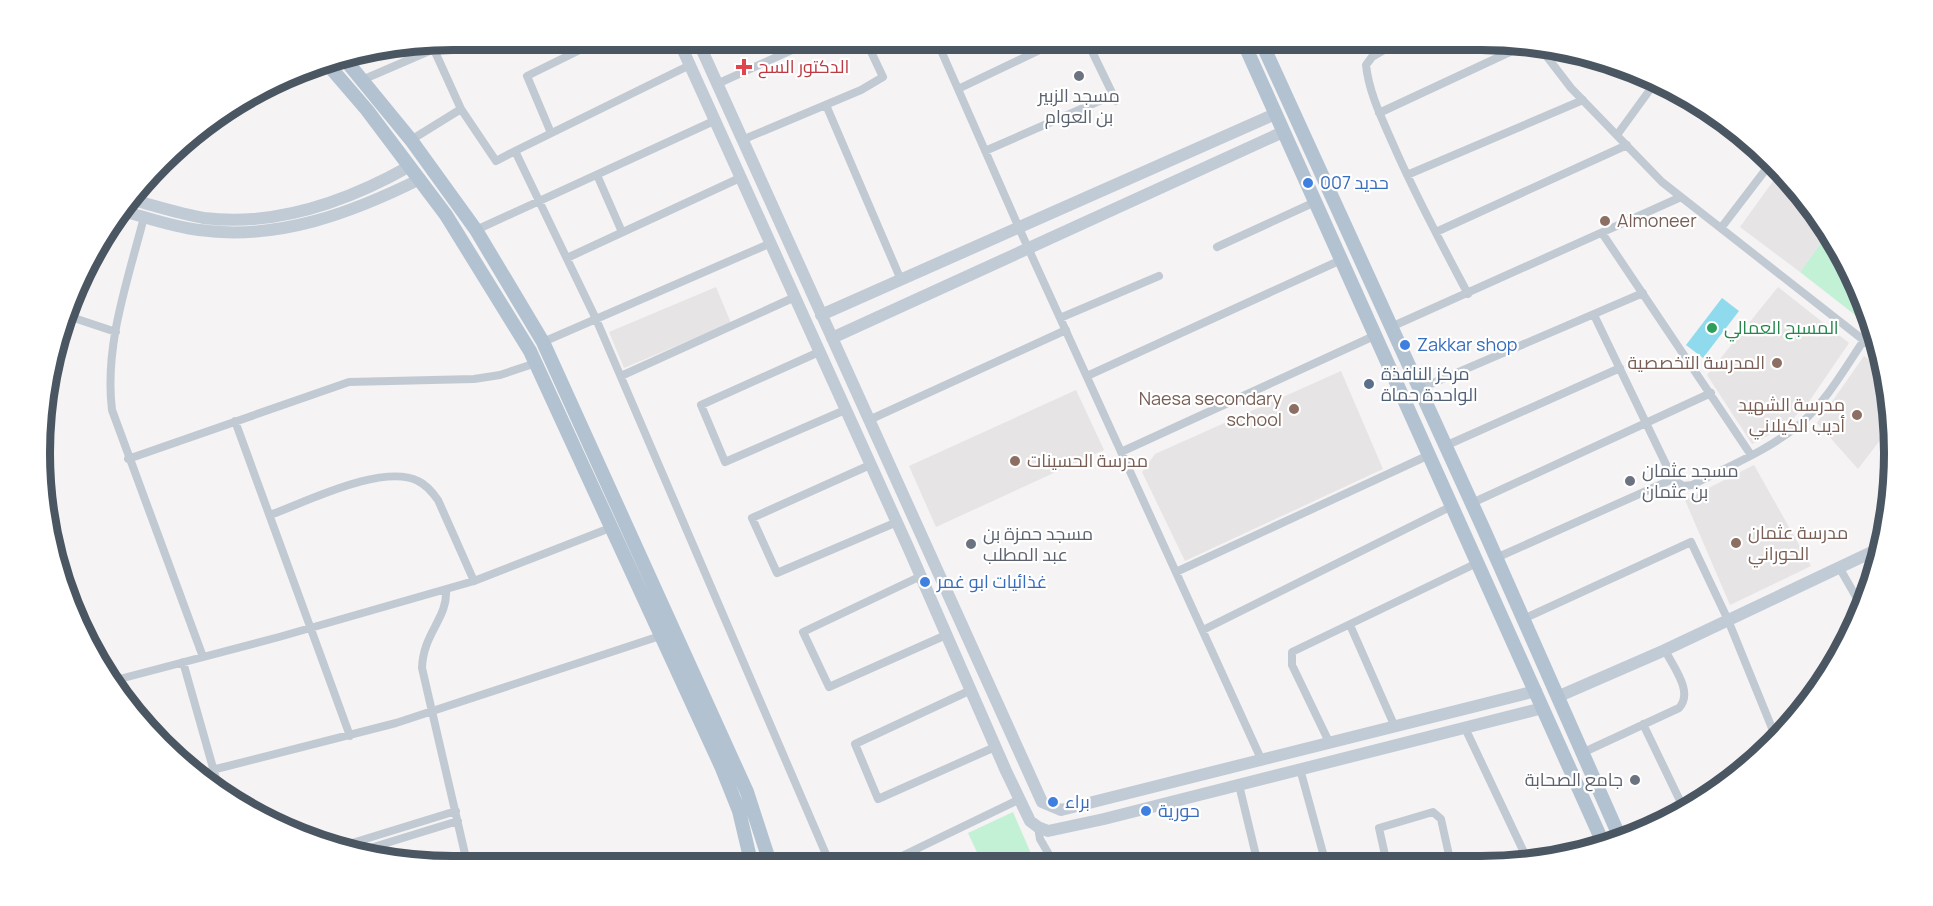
<svg xmlns="http://www.w3.org/2000/svg" width="1933" height="906" font-family="Manrope,Cairo,sans-serif">
<style>
.education{fill:#e6e4e5}
.green{fill:#c3f1d5}
.water{fill:#90daee}
.lines{fill:none;stroke-linecap:round;stroke-linejoin:round}
.street{stroke:#c1cad2;stroke-width:8}
.secondary{stroke:#c1cbd6;stroke-width:12}
.primary{stroke:#b3c2d1;stroke-width:14}
.health-dot{fill:#e0444e;stroke:#fff;stroke-width:2}
.worship-dot{fill:#6b7280;stroke:#fff;stroke-width:2}
.shop-dot{fill:#3f7fe0;stroke:#fff;stroke-width:2}
.education-dot{fill:#8d6e63;stroke:#fff;stroke-width:2}
.leisure-dot{fill:#2e9e5b;stroke:#fff;stroke-width:2}
.service-dot{fill:#5c6f8a;stroke:#fff;stroke-width:2}
.labels{text-anchor:middle;stroke-width:4.5;stroke-linejoin:round;paint-order:stroke}
.health-label{font-size:18px;fill:#be3a42;stroke:#fff;text-anchor:start}
.worship-label{font-size:18px;fill:#5b616d;stroke:#fff;text-anchor:start}
.shop-label{font-size:18px;fill:#366cbe;stroke:#fff;text-anchor:start}
.education-label{font-size:18px;fill:#785e54;stroke:#fff;text-anchor:start}
.leisure-label{font-size:18px;fill:#27864d;stroke:#fff;text-anchor:start}
.service-label{font-size:18px;fill:#4e5e75;stroke:#fff;text-anchor:start}
.rim{fill:none;stroke:#4a5661;stroke-width:8}
</style>
<rect width="100%" height="100%" fill="#f5f3f3"/>
<path class="education" d="M1781,170l48,62 -29,40 -60,-45z
M716,287l15,36 -107,45 -15,-36z
M1778,287l71,56 -41,60 -22,23 -34,18 -45,-69z
M1864,356l22,17 5,53 -33,43 -41,-46z
M1341,371l42,98 -198,92 -43,-89 13,-18z
M1076,390l28,60 -168,77 -27,-61z
M1754,465l57,101 -81,39 -45,-105z"/>
<path class="green" d="M1829,232l33,62 11,35 -73,-57z
M1013,812l23,53h-53l-15,-32z"/>
<path class="water" d="M1722,298l17,13 -36,47 -17,-13z"/>
<g class="lines">
<path class="street" d="M936,39l83,189 243,533
M1086,39l30,62
M1403,39l-31,18 -6,8c3,28 16,54 27,79 22,51 49,101 75,150
M431,43l30,66 35,52 19,-10 81,168 235,547
M1538,45l33,43 91,94 218,171
M362,80l72,-31
M717,84l99,-45
M958,89l105,-50
M826,105l75,175
M1379,113l148,-69
M551,133l-24,-57 75,-37
M1617,135l40,-55
M411,140l50,-31
M742,140l119,-50 22,-13 -18,-38
M515,151l175,-86
M985,151l128,-56
M597,175l25,57
M1407,175l176,-75
M144,217c-16,63 -40,128 -32,193l91,247
M1721,228l52,-68
M476,230l240,-110
M1436,232l191,-87
M1602,233l149,222
M1217,247l98,-45
M567,258l175,-81
M1594,315l79,164 10,7 9,-1c37,-19 77,-35 108,-61 26,-22 45,-56 64,-84
M68,316l48,16
M1060,318l99,-42
M1391,327l290,-130
M543,342l228,-99
M819,352l-118,53 24,57 120,-52
M621,376l174,-79
M1087,376l254,-116
M1419,389l224,-96
M869,420l197,-90
M235,421l115,315
M1445,446l175,-78
M1121,452l253,-116
M128,459l221,-77 125,-3 26,-4 36,-12
M870,465l-118,53 25,55 120,-51
M1472,503l239,-110
M270,515c36,-13 113,-52 148,-34 9,4 15,12 20,19l36,81
M1496,558l177,-79
M1839,567l24,42
M1176,572l253,-117
M921,576l-118,56 26,55 117,-52
M446,590c2,28 -23,43 -24,78l46,199
M1523,619l168,-77 37,78 48,118
M1350,625l45,102
M1203,630l249,-124
M183,662l36,127
M112,681l167,-44 195,-56 136,-53
M971,690l-116,54 23,55 117,-52
M1643,724l41,85
M1465,728l64,135
M1330,744l-38,-79v-13l185,-89
M1582,753l97,-45c15,-16 -6,-41 -14,-58
M1300,769l26,95
M212,770l184,-47 264,-87
M1239,785l19,79
M1038,827l2,12 15,26
M336,848l120,-37
M354,853l104,-32
M1387,864l-8,-36 54,-16 8,7 10,45
M909,865l-5,-10 116,-56"/>
<path class="secondary" d="M678,39l230,508 98,224 24,50 8,6 10,4 56,-12 439,-111
M697,39l345,763 19,8 475,-119
M133,200c23,6 47,14 71,18 72,9 144,-17 206,-52
M123,211c25,7 50,16 76,19 78,11 153,-17 221,-51
M821,315l454,-201
M832,338l451,-206
M1557,697l108,-47 207,-98 11,-9"/>
<path class="primary" d="M1242,39l362,806
M1260,39l224,491 137,310
M343,57l68,83 65,90 67,112 204,450 24,74
M324,60l43,50 79,105 84,136 191,415 18,45 13,55"/>
</g>
<path class="health-dot" d="M741 58h6v6h6v6h-6v6h-6v-6h-6v-6h6z"/>
<g class="worship-dot">
<circle cx="1079" cy="76" r="6"/>
<circle cx="1630" cy="481" r="6"/>
<circle cx="971" cy="544" r="6"/>
<circle cx="1635" cy="780" r="6"/>
</g>
<g class="shop-dot">
<circle cx="1308" cy="183" r="6"/>
<circle cx="1405" cy="345" r="6"/>
<circle cx="925" cy="582" r="6"/>
<circle cx="1053" cy="802" r="6"/>
<circle cx="1146" cy="811" r="6"/>
</g>
<g class="education-dot">
<circle cx="1605" cy="221" r="6"/>
<circle cx="1777" cy="363" r="6"/>
<circle cx="1294" cy="409" r="6"/>
<circle cx="1857" cy="415" r="6"/>
<circle cx="1015" cy="461" r="6"/>
<circle cx="1736" cy="543" r="6"/>
</g>
<circle class="leisure-dot" cx="1712" cy="328" r="6"/>
<circle class="service-dot" cx="1369" cy="384" r="6"/>
<g class="labels">
<g class="health-label">
<text x="758" y="73">الدكتور السح</text>
</g>
<g class="worship-label">
<text x="1079" y="102" text-anchor="middle">مسجد الزبير<tspan x="1079" dy="21">بن العوام</tspan></text>
<text x="1642" y="477">مسجد عثمان<tspan x="1642" dy="21">بن عثمان</tspan></text>
<text x="983" y="540">مسجد حمزة بن<tspan x="983" dy="21">عبد المطلب</tspan></text>
<text x="1623" y="786" text-anchor="end">جامع الصحابة</text>
</g>
<g class="shop-label">
<text x="1320" y="189">حديد 007</text>
<text x="1417" y="351">Zakkar shop</text>
<text x="937" y="588">غذائيات ابو غمر</text>
<text x="1065" y="808">براء</text>
<text x="1158" y="817">حورية</text>
</g>
<g class="education-label">
<text x="1617" y="227">Almoneer</text>
<text x="1765" y="369" text-anchor="end">المدرسة التخصصية</text>
<text x="1282" y="405" text-anchor="end">Naesa secondary<tspan x="1282" dy="21">school</tspan></text>
<text x="1845" y="411" text-anchor="end">مدرسة الشهيد<tspan x="1845" dy="21">أديب الكيلاني</tspan></text>
<text x="1027" y="467">مدرسة الحسينات</text>
<text x="1748" y="539">مدرسة عثمان<tspan x="1748" dy="21">الحوراني</tspan></text>
</g>
<g class="leisure-label">
<text x="1724" y="334">المسبح العمالي</text>
</g>
<g class="service-label">
<text x="1381" y="380">مركز النافذة<tspan x="1381" dy="21">الواحدة حماة</tspan></text>
</g>
</g>
<path d="M0 0H1933V906H0ZM453 50H1481A403 403 0 0 1 1884 453V453A403 403 0 0 1 1481 856H453A403 403 0 0 1 50 453V453A403 403 0 0 1 453 50Z" fill="#fff" fill-rule="evenodd"/>
<path class="rim" d="M453 50H1481A403 403 0 0 1 1884 453V453A403 403 0 0 1 1481 856H453A403 403 0 0 1 50 453V453A403 403 0 0 1 453 50Z"/>
</svg>
